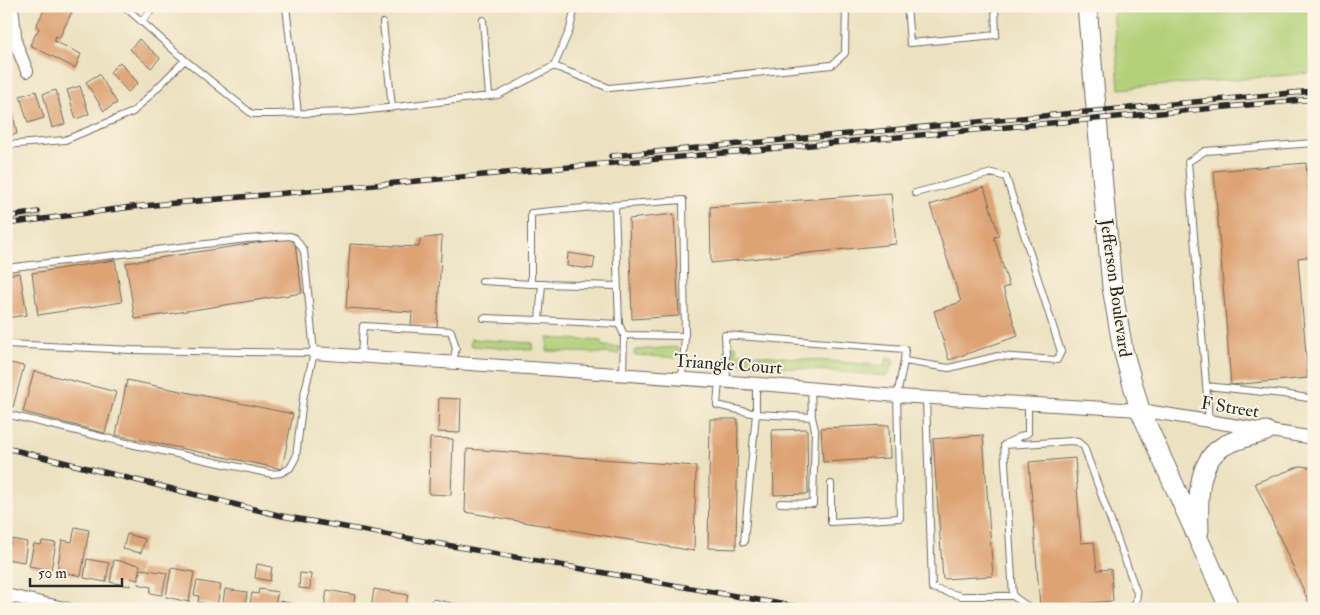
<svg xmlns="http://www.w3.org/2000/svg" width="1320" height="615" font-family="'IM FELL Double Pica',serif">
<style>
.green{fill:#b1d078;stroke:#6e7e52}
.building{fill:#dda373}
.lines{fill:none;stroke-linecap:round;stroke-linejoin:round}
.lane-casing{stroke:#6f6b60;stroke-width:8}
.street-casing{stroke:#6f6b60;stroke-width:14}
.secondary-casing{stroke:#6f6b60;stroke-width:21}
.lane{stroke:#fff;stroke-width:6}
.street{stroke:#fff;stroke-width:12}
.secondary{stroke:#fff;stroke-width:19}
.rail-casing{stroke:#2b2b2b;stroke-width:5.5}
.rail{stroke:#fcf5e5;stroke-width:4;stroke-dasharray:11;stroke-linecap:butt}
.labels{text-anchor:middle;stroke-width:4;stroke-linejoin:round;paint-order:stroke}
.street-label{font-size:18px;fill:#2b2b2b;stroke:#fcf5e5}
</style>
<rect width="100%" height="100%" fill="#fcf5e5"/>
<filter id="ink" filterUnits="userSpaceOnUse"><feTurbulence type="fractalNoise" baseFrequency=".02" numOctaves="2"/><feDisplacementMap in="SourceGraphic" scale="10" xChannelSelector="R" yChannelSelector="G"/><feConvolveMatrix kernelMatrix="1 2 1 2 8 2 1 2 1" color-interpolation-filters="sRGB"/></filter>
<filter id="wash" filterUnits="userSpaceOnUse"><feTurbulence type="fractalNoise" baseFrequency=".0096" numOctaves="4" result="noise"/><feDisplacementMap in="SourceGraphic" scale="20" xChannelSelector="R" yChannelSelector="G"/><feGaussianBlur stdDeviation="1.12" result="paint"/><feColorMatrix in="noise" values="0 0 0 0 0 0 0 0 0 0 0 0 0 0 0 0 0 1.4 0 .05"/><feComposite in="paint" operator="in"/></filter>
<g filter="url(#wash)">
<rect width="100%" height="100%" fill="#ece2c1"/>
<path class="green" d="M1113,6h201v67l-195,16z
M548,338l54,3v5l18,1 -1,7 -72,-3z
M471,339l62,4 -1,7 -62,-4z
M734,345h2l1,8 148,13 2,-8 6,1 1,4 -7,13 -152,-13 -2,-16z
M678,347v11l-44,-3 1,-5z"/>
<g id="blocks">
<path class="building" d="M46,6h24l4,2 -15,30 -3,-2 -2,5 27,13 -6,14 -45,-23 9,-17 -3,-2z
M139,39l21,19 -9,10 -21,-19z
M120,62l18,21 -10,9 -18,-20z
M99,74l18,29 -13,8 -18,-29z
M80,86l9,28 -13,5 -9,-29z
M56,90l9,34 -13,4 -9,-34z
M36,91l8,27 -16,5 -8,-27z
M10,98l7,36 -11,2v-37z
M1306,163l8,93 -16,2 10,120 -77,7 -17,-214z
M984,187l15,49 -5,1 15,49 -6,2 15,48 -69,24 -15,-49 27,-9 -31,-97z
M891,193l5,51 -185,19 -1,-56z
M674,214l5,102 -47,3 -3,-100z
M442,236l-5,91 -26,-1 1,-14 -66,-4 4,-64 69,3 1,-8z
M294,237l8,56 -167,26 -9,-56z
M568,253l27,4 -2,12 -26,-3z
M115,260l7,42 -84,13 -6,-42z
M20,273l7,42 -21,3v-43z
M6,362l18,4 -11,41 -7,-2z
M34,371l82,21 -11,41 -82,-21z
M127,380l166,34 -11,55 -166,-34z
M439,398l22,1 -1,34 -22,-1z
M710,419h28l-2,130 -28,-1z
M889,425l1,33 -67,4 -2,-34z
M807,429l1,65 -34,1 -2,-65z
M983,435l10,141 -50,3 -10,-140z
M430,438l23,1 -2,56 -22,-1z
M467,449l229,17 -2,85 -229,-39z
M1075,458l6,85 13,-1 3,28 14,-1 2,32 -73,6 -11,-145z
M1301,466l13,2v141h-2l-57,-126z
M75,527l14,3 -8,46 -24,-5 5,-31 10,2z
M127,534l18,5 -4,14 -18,-4z
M11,539l16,3 -3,20 -18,-3v-15l4,1z
M42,541l14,2 -5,27 -22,-4 5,-22 7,1z
M87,559l22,4 -3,19 -22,-4z
M114,560l26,5 -3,15 -6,-2 -1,8 -20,-4z
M257,564l15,3 -2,14 -15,-3z
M171,568l23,4 -5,30 -23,-5z
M141,569l26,4 -5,22 -12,-2 1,-6 -13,-3z
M300,573l11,1 -1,15 -11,-1z
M197,581l24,4 -4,21 -19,-4 1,-6 -5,-1z
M225,589l22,3 -2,17h-23z
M259,589l19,3 -4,17h-25l3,-16 6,1z
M374,589l34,6 -3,14h-34z
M327,590l28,5 -2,14h-29z
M280,601l24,5 -1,3h-25z"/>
</g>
</g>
<g filter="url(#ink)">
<use href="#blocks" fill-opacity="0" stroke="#6f6b60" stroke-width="1"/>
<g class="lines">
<defs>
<path id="lane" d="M124,6l61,54 67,54h22l78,-2 146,-17 56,-29 16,-37 5,-23
M286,6l12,108
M907,6l3,37 86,-8 -1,-29
M483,20l6,76
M142,21l13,-15
M383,23l9,84
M554,66l55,22 223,-23 13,-12 1,-47
M6,145l59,-5 68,-28 52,-52
M615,205l-84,8v71h11l-3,36 80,4
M6,268l241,-29 43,-3 5,2 9,13 10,102 -11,46 -7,58 -6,11 -9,5 -9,1 -133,-28 -133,-32
M482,281l49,3
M542,284l76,2
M484,318l55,2
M624,335l61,1
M6,344l126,6 182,3
M361,356l2,-30 88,5 5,17 -3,14
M623,374l1,-39 -5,-11 -4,-119 68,-5 2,136 -3,43
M719,381l-2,24 39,9 -12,128
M727,382l-2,-47 180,14 -1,12
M756,384v30l56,3 -1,-29
M1206,386l77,8 31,5
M926,398l6,190 29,8h52l-9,-151
M1209,421l-21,-259 17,-11 109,-8
M1007,443l21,-10v-29
M1004,445l68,-4 6,1 6,5 53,146 -1,10 -8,6
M831,484v38l69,-4 -3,-122 7,-35 45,7 49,-12 59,4 4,-8 -55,-175 -14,-4 -77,20
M780,503l33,1 2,-74 -3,-13
M1013,596l18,13
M432,609l2,-6 29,6
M563,609l1,-3"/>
<path id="street" d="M12,6l4,38 11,27
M314,353l458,32 125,11 243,14 174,28
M6,595l62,14"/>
<path id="secondary" d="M1087,6l25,281 11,63 17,60 90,199
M1199,531c-1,-27 -3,-68 23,-84 13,-8 30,-11 44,-16"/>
</defs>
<use href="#lane" class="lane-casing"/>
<use href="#street" class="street-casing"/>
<use href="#secondary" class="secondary-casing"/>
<use href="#lane" class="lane"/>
<use href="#street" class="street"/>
<use href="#secondary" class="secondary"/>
<defs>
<path id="rail" d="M611,156l703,-65
M6,217l32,-5
M6,224l126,-17 1182,-108
M6,448l276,68 527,93"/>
</defs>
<use href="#rail" class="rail-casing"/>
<use href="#rail" class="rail"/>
</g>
</g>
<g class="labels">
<g class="street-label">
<text transform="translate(1116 288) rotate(82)" y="6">Jefferson Boulevard</text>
<text transform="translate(728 364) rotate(4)" y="6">Triangle Court</text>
<text transform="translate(1230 407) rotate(9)" y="6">F Street</text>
</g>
</g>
<rect width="1320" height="615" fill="none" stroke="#fcf5e5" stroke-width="25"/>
<path d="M30 578v8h92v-8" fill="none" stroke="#2b2b2b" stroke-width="2.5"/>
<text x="38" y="578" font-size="15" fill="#2b2b2b" stroke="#fcf5e5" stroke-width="4" paint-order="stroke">50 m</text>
</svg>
